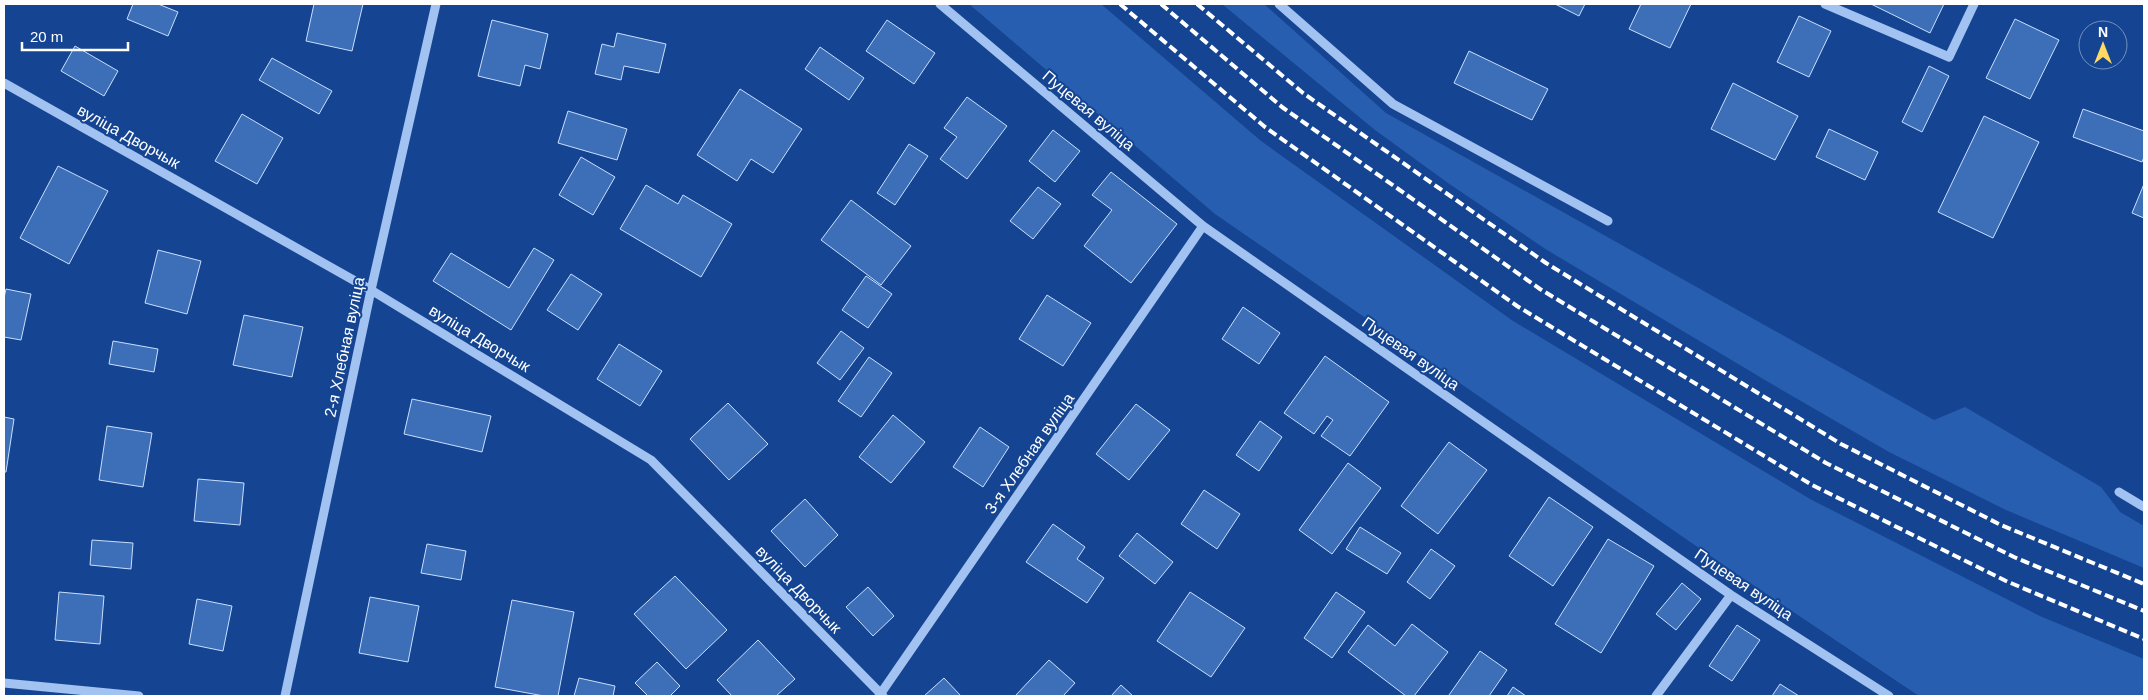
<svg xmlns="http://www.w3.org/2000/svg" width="2148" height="700" font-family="Arial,sans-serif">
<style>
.green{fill:#275eb0}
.building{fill:#3d6fb9;stroke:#c9defc}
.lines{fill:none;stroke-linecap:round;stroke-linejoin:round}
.minor{stroke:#a2c2f1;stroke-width:9}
.rail{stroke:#fff;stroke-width:4;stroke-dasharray:9 4;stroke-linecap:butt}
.labels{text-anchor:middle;stroke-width:4;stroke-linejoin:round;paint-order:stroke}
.street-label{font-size:16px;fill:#fff;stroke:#154592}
</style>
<rect width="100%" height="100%" fill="#154592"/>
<path class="green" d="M969,4h132l160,137 252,180 297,178 232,118 102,42v37h-225l-178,-119 -526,-363z
M1222,4h42l122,109 548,307 31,-13 136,80 19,25 24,14v42l-138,-58 -117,-58 -119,-69 -223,-133 -99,-67 -73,-53z"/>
<path class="building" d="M133,4h25l20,8 -10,24 -41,-17z
M314,4h49l-11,47 -46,-10z
M1555,4h30l-6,12z
M1641,4h50l-21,44 -41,-19z
M1871,4h73l-14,29z
M1799,16l32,15 -22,46 -32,-15z
M2015,19l44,21 -29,59 -44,-21z
M492,20l56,14 -8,35 -15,-4 -5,21 -42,-10z
M887,20l48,33 -21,31 -48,-33z
M617,33l49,11 -7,29 -35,-7 -3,14 -26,-6 7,-30 12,3z
M75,46l43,25 -14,25 -43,-25z
M820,47l44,31 -15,22 -44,-31z
M1469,51l79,38 -16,31 -78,-37z
M272,58l60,33 -13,23 -60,-34z
M1929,66l20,10 -27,56 -20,-10z
M1733,83l65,33 -23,44 -64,-31z
M740,89l62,40 -29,44 -22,-14 -14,22 -40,-26z
M967,97l40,29 -40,53 -27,-20 17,-22 -13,-9z
M2083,109l61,22v26l-2,5 -69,-25z
M568,111l59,18 -10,31 -59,-17z
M242,114l41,24 -26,46 -42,-23z
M1984,116l55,26 -46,96 -55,-26z
M1829,129l49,23 -13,28 -49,-23z
M1053,130l27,21 -25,31 -26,-21z
M909,144l19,12 -33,49 -18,-12z
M581,157l34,20 -22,38 -34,-20z
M58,166l50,25 -39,73 -49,-26z
M1111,172l66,52 -46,59 -47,-37 28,-36 -20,-15z
M2144,184v34l-12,-5z
M646,185l32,19 5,-9 49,29 -31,53 -81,-48z
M1038,187l23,17 -28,35 -23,-18z
M851,200l60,46 -30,39 -60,-45z
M534,248l20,12 -43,70 -78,-49 18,-28 58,35z
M158,250l43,11 -14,53 -42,-11z
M571,274l31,20 -24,36 -31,-20z
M866,276l26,18 -24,34 -26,-18z
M6,289l25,5 -10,46 -17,-3v-39z
M1047,295l44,28 -28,43 -44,-27z
M1243,307l37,26 -21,31 -37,-25z
M244,315l59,12 -11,50 -59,-12z
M841,331l23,17 -24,32 -23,-17z
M113,341l45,8 -4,23 -45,-8z
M619,344l43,27 -22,35 -43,-27z
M1325,356l64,46 -39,54 -29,-20 12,-16 -6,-4 -13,18 -30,-21z
M869,357l23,16 -31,44 -23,-16z
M412,399l79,17 -9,36 -78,-18z
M728,403l40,41 -39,36 -39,-41z
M1136,404l34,26 -41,50 -33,-26z
M893,415l32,27 -34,41 -32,-26z
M4,417l10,2 -8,53h-2z
M1260,421l22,16 -23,34 -23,-16z
M107,426l45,7 -9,54 -44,-7z
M980,427l29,20 -26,40 -30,-20z
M1449,442l38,28 -49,64 -37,-28z
M1348,463l33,25 -49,66 -33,-24z
M198,479l46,4 -4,42 -46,-4z
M1204,490l36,24 -23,35 -36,-25z
M1549,497l44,30 -40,59 -44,-30z
M805,499l33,36 -33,32 -34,-36z
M1053,524l32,23 -8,12 27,19 -17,25 -61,-41z
M1360,527l41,26 -14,21 -41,-25z
M1137,533l36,29 -18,22 -36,-28z
M1608,539l46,27 -53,87 -46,-29z
M92,540l41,3 -2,26 -41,-4z
M427,544l39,7 -5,29 -40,-7z
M1431,549l24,17 -25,33 -23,-17z
M675,576l52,54 -41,39 -52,-55z
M1682,583l19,16 -25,31 -20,-16z
M868,587l26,29 -21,20 -27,-29z
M59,592l45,4 -4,48 -45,-4z
M1190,592l55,36 -34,49 -54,-36z
M1336,592l29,20 -33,46 -28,-20z
M370,597l49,9 -11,56 -49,-9z
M197,599l35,7 -9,45 -34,-7z
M512,600l62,12 -16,84h-14l-49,-9z
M1412,624l36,28 -34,44h-8l-58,-44 20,-27 27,21z
M1737,625l23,15 -28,41 -23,-15z
M758,640l37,39 -19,17h-44l-15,-16z
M1480,651l27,19 -18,26h-39l-1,-1z
M1049,660l26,23 -12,13h-48z
M657,662l23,24 -10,10h-22l-13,-13z
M579,678l36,8 -2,10h-39z
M944,678l17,18h-37z
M1780,684l19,12h-27z
M1121,685l12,11h-22z
M1513,687l13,9h-19z"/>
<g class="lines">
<path class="minor" d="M940,4l263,222 528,369 158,101
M1279,4l114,100 215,117
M1825,4l124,53 25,-53
M4,83l367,207 280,170 232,236
M2119,492l25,15
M4,683l135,13
M285,696l86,-406 65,-286
M879,696l324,-470
M1656,696l75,-101"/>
<path class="rail" d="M1120,4l145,123 252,179 295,179 194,96 138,58
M1161,4l121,103 258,182 286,174 188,94 130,54
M1197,4l106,89 243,170 295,181 160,81 143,59"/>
</g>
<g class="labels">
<g class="street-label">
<text transform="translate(1089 110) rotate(40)" y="6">Пуцевая вуліца</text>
<text transform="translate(129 136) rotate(29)" y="6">вуліца Дворчык</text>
<text transform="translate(480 338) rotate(31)" y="6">вуліца Дворчык</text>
<text transform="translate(344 347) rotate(-78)" y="6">2-я Хлебная вуліца</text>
<text transform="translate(1411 353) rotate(35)" y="6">Пуцевая вуліца</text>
<text transform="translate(1029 453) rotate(-55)" y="6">3-я Хлебная вуліца</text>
<text transform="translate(1744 584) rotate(34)" y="6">Пуцевая вуліца</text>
<text transform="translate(799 589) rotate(46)" y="6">вуліца Дворчык</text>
</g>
</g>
<rect width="2148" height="700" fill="none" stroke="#ffffff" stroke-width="10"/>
<g transform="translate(2103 45)"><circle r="24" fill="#154592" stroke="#738fbe"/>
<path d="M0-4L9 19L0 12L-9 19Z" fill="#ffd962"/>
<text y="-8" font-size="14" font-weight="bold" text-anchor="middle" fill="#ffffff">N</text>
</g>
<path d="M22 42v8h106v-8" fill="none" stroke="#ffffff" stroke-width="2.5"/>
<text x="30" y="42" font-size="15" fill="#ffffff" stroke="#154592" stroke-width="4" paint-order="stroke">20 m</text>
</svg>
